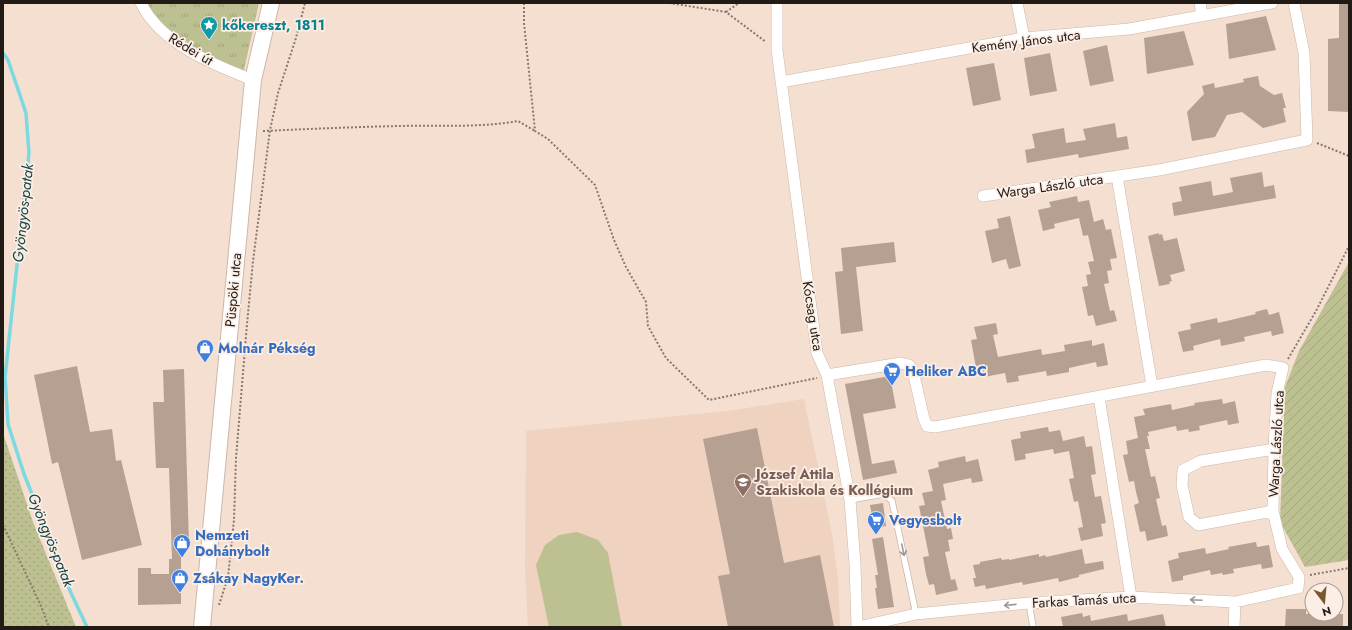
<svg xmlns="http://www.w3.org/2000/svg" width="1352" height="630" font-family="Jost,sans-serif">
<style>
.built{fill:#efd2bf}
.grass{fill:url(#grass-tufts)}
.park{fill:url(#park-dots)}
.garden{fill:url(#garden-furrows)}
.pitch{fill:#bdc090}
.lines{fill:none;stroke-linecap:round;stroke-linejoin:round}
.stream{stroke:#7adadf;stroke-width:3.5}
.building{fill:#b5a092}
.lane-casing{stroke:#ccb7a9;stroke-width:7}
.street-casing{stroke:#ccb7a9;stroke-width:12}
.secondary-casing{stroke:#ccb7a9;stroke-width:18}
.path{stroke:#87786f;stroke-width:2;stroke-dasharray:2 2;stroke-linecap:butt}
.lane{stroke:#fff;stroke-width:5.5}
.street{stroke:#fff;stroke-width:11}
.secondary{stroke:#fff;stroke-width:16}
.oneway{stroke:#9c9896}
.labels{text-anchor:middle;stroke-width:3.5;stroke-linejoin:round;paint-order:stroke}
.culture-label{font-size:14px;font-weight:bold;fill:#0d838f;stroke:#fceee5;text-anchor:start}
.street-label{font-size:14px;fill:#221a15;stroke:#fceee5}
.shop-label{font-size:14px;font-weight:bold;fill:#366cbe;stroke:#fceee5;text-anchor:start}
.education-label{font-size:14px;font-weight:bold;fill:#785e54;stroke:#fceee5;text-anchor:start}
.water-label{font-size:15px;font-style:italic;fill:#164345;stroke:#fceee5}
</style>
<defs>
<pattern id="grass-tufts" width="24" height="20" patternUnits="userSpaceOnUse"><rect width="24" height="20" fill="#bdc090"/><path d="M3 7l-1-3M5 7V3M7 7l1-3M15 17l-1-3M17 17v-4M19 17l1-3" fill="none" stroke="#a2a47b"/></pattern>
<pattern id="park-dots" width="8" height="8" patternUnits="userSpaceOnUse"><rect width="8" height="8" fill="#bdc090"/><path d="M2 2h.1M6 6h.1" fill="none" stroke="#a2a47b" stroke-width="1.8" stroke-linecap="round"/></pattern>
<pattern id="garden-furrows" width="10" height="10" patternUnits="userSpaceOnUse"><rect width="10" height="10" fill="#bdc090"/><path d="M-1 1l2-2M0 10L10 0M9 11l2-2" fill="none" stroke="#a2a47b"/></pattern>
</defs>
<rect width="100%" height="100%" fill="#f5dfd0"/>
<path class="built" d="M804,399l28,135 6,45 2,48h-312l-3,-58 1,-138 202,-20z"/>
<path class="grass" d="M143,3h116l-16,71 -76,-39z"/>
<path class="park" d="M3,433l30,89 43,105h-73z"/>
<path class="garden" d="M1349,262v298l-44,7 -25,-45 5,-135 14,-36z"/>
<path class="pitch" d="M577,532l21,8 10,13 14,74h-73l-13,-62 9,-20 14,-10z"/>
<g class="lines">
<path class="stream" d="M3,53l5,7 18,53 3,40 -24,224 3,47 16,50 47,119 16,34"/>
</g>
<path class="building" d="M1339,3h10v109l-21,-1v-72l11,-1z
M1266,16l10,34 -47,9 -3,-35z
M1184,31l10,34 -47,9 -3,-36z
M1107,45l7,36 -24,5 -7,-35z
M1050,53l7,38 -27,5 -6,-38z
M994,63l7,37 -28,6 -7,-38z
M1258,76l2,10 14,9 8,-2 4,15h-3l3,14 -23,6 -21,-16 -15,3 -12,22 -23,4 -5,-29 17,-18 -2,-8 12,-3 1,5 29,-6 -1,-3z
M1115,123l2,15 10,-2 2,13 -50,9 -1,-4 -51,9 -2,-13 10,-2 -3,-14 32,-6 2,15 20,-3 -3,-11z
M1262,172l2,15 10,-2 2,13 -102,18 -2,-13 10,-2 -3,-14 32,-6 2,15 20,-4 -3,-14z
M1077,196l1,6 11,-2 5,22 9,-3 3,11 5,-1 6,29 -7,1 2,11 -5,1 2,12 -5,1 6,27 4,-1 3,11 -21,5 -3,-11 -5,1 -6,-29 6,-1 -2,-11 5,-1 -3,-12 6,-1 -6,-26 -5,1 -4,-18 -25,6 1,4 -12,3 -5,-21 13,-3 -2,-5z
M1010,216l11,50 -12,3 -3,-10 -14,4 -7,-32 14,-3 -2,-9z
M1159,233v2l3,-1 2,7 13,-3 8,33 -15,4 2,6 -3,1 1,2 -11,2 -11,-50z
M894,242l2,20 -40,5 7,64 -22,3 -6,-62 8,-1 -2,-23z
M1267,309l2,6 10,-3 5,21 -12,3 -1,-5 -27,6 1,4 -24,5 -1,-7 -27,7 1,4 -11,2 -5,-20 13,-3 -1,-5 27,-6 1,5 38,-9 -1,-2z
M996,323l2,11 -5,1 5,22 43,-8 1,6 23,-4 -1,-6 28,-5v6l12,-3 4,22 -11,2 -1,-5 -27,6v4l-22,4 -1,-5 -28,5 1,5 -12,2 -2,-10 -21,4 -2,-11 -6,2 -5,-28 6,-1 -3,-12z
M77,366l13,66 22,-3 4,32 5,-1 21,85 -60,15 -24,-98 -6,2 -18,-89z
M184,369l5,176h-8v59l-43,1v-37h13v6h18v-15h3l-3,-91h-13l-3,-66h11l-1,-32z
M890,376l6,32 -33,6 9,50 22,-4 3,13 -34,7 -18,-96z
M1222,399l1,5 12,-3 4,22 -11,2 -1,-5 -28,6 1,4 -11,2 -1,-3 -11,2 -1,-5 -28,6 1,4h-2l3,13h-5l6,28 4,-1 5,22 -4,1 6,27 4,-1 2,11 -21,5 -2,-10 -5,1 -6,-27 5,-2 -3,-11 -2,-11 -5,1 -6,-27 5,-1 -2,-13 12,-3 -4,-21 11,-2 -2,-6 11,-2 17,-3 1,6 23,-5 -1,-2z
M1048,427l1,5 11,-2 3,11 21,-5 2,11 6,-1 4,28 -5,1 4,22 6,-1 5,27 -5,1 2,12 -22,5 -3,-13 5,-1 -5,-26 -4,1 -5,-23 5,-1 -5,-27 -15,3 -1,-5 -28,5 1,5 -11,2 -4,-21 10,-2 -1,-6z
M757,428l27,135 36,-8 14,72h-106l-10,-51 12,-2 -27,-135z
M965,456l1,6 12,-3 5,22 -11,2 -1,-5 -28,6 3,16 -5,1 6,28 4,-1 2,11 -5,1 2,11 -5,1 6,28 4,-1 3,11 -22,5 -2,-11 -5,1 -3,-11 -3,-17 6,-1 -10,-50 6,-1 -3,-12 11,-2 -5,-21 11,-3 -1,-5z
M883,503l3,23 -12,2 -4,-23z
M883,537l11,70 -16,2 -3,-21h2l-2,-13h3l-6,-36z
M1256,542l1,5 12,-2 4,22 -11,2 -1,-5 -28,5 1,4 -11,2 -1,-2 -11,2 -1,-5 -27,6v4l-11,2 -4,-21 11,-3 -1,-5 27,-5 1,6 23,-5 -1,-2z
M1082,549l3,15 18,-3 1,8 -25,6v2l-20,5 -1,-4 -35,7 -1,-3 -36,7 -1,-4 -10,2 -2,-9h3l-3,-13 7,-1v-2l21,-4 1,2 7,-1v1l30,-6v3l6,-2 1,2z
M1286,609h20v5h37v13h-58z
M1082,613l1,4 7,-2 1,6 36,-7 1,7 35,-7 3,13h-103l-2,-10z"/>
<g class="lines">
<defs>
<path id="lane" d="M850,500l34,-6 8,7 24,113
M1029,603l4,24"/>
<path id="street" d="M141,3c19,40 73,62 112,77
M777,3v47l40,303 10,22 23,125 5,64 2,63
M1017,3l7,35
M1200,3l2,13
M781,82l243,-44 105,-9 143,-26
M1117,176l35,210
M983,196l176,-26 148,-30 -3,-87 -10,-50
M827,375l74,-12 8,2 4,6 11,48 3,7 8,1 331,-62 17,3 -6,25 -3,56 -1,62 9,38 17,28 -1,11 -63,14 -104,-5 -102,6 -113,11 -58,13
M1099,397l32,200
M1273,511l-75,14 -9,-8 -7,-32 1,-15 18,-9 73,-12
M1234,627l1,-25"/>
<path id="secondary" d="M202,627l51,-547 18,-77"/>
</defs>
<use href="#lane" class="lane-casing"/>
<use href="#street" class="street-casing"/>
<use href="#secondary" class="secondary-casing"/>
<path class="path" d="M524,3v20l11,108 13,8 47,46 19,55 12,27 20,35 2,24 18,32 43,42 108,-22
M669,3l57,9 40,30
M726,12l13,-9
M263,131c45,-2 91,-4 136,-5 40,-1 80,2 119,-5l17,10
M1317,143l32,13
M1288,359l28,-48 33,-65
M3,525l38,81 8,21
M1310,575l39,-7
M219,605l9,-28 6,-57 2,-62 11,-134 6,-63 17,-131 8,-37 18,-55 9,-35"/>
<use href="#lane" class="lane"/>
<use href="#street" class="street"/>
<use href="#secondary" class="secondary"/>
</g>
<defs><path id="oneway-shaft" d="M-6 0H5M1.5-3L5.5 0L1.5 3" fill="none" stroke-width="1.6" stroke-linecap="round" stroke-linejoin="round"/></defs>
<g class="oneway">
<use href="#oneway-shaft" transform="translate(903 550) rotate(78)"/>
<use href="#oneway-shaft" transform="translate(1196 600) rotate(-177)"/>
<use href="#oneway-shaft" transform="translate(1010 605) rotate(174)"/>
</g>
<defs>
<symbol id="sight-pin" viewBox="-11 -11 22 30"><path d="M0 17L-7.5 6A9.5 9.5 0 1 1 7.5 6Z" fill="#0f9aa8" stroke="#fceee5"/><path d="M0-6L1.8-2.2L6-1.7L2.9 1.2L3.7 5.4L0 3.3L-3.7 5.4L-2.9 1.2L-6-1.7L-1.8-2.2Z" fill="#fff"/></symbol>
<symbol id="shop-pin" viewBox="-11 -11 22 30"><path d="M0 17L-7.5 6A9.5 9.5 0 1 1 7.5 6Z" fill="#3f7fe0" stroke="#fceee5"/><path d="M-5-2.5h2.3a2.7 3.5 0 0 1 5.4 0H5L5.5 6h-11ZM-1.5-2.5h3a1.5 2.3 0 0 0-3 0Z" fill="#fff"/></symbol>
<symbol id="supermarket-pin" viewBox="-11 -11 22 30"><path d="M0 17L-7.5 6A9.5 9.5 0 1 1 7.5 6Z" fill="#3f7fe0" stroke="#fceee5"/><path d="M-6-5.5h2.5l.6 2H6L4.5 2H-2.5L-4.4-4H-6ZM-1.5 3.2a1.3 1.3 0 1 0 .1 0ZM3 3.2a1.3 1.3 0 1 0 .1 0Z" fill="#fff"/></symbol>
<symbol id="school-pin" viewBox="-11 -11 22 30"><path d="M0 17L-7.5 6A9.5 9.5 0 1 1 7.5 6Z" fill="#8d6e63" stroke="#fceee5"/><path d="M0-5L7-2L0 1L-7-2ZM-4 1L0 2.5L4 1V4Q0 6-4 4Z" fill="#fff"/></symbol>
</defs>
<g fill-rule="evenodd">
<use href="#sight-pin" x="199" y="15" width="20" height="27"/>
<use href="#shop-pin" x="195" y="338" width="20" height="27"/>
<use href="#supermarket-pin" x="882" y="361" width="20" height="27"/>
<use href="#school-pin" x="733" y="472" width="20" height="27"/>
<use href="#supermarket-pin" x="866" y="510" width="20" height="27"/>
<use href="#shop-pin" x="172" y="533" width="20" height="27"/>
<use href="#shop-pin" x="170" y="568" width="20" height="27"/>
</g>
<g class="labels">
<g class="culture-label">
<text x="222" y="30">kőkereszt, 1811</text>
</g>
<g class="street-label">
<text transform="translate(1026 41) rotate(-7)" y="5">Kemény János utca</text>
<text transform="translate(191 49) rotate(31)" y="5">Rédei út</text>
<text transform="translate(1050 186) rotate(-8)" y="5">Warga László utca</text>
<text transform="translate(233 290) rotate(-85)" y="5">Püspöki utca</text>
<text transform="translate(813 316) rotate(81)" y="5">Kócsag utca</text>
<text transform="translate(1276 444) rotate(-87)" y="5">Warga László utca</text>
<text transform="translate(1084 600) rotate(-3)" y="5">Farkas Tamás utca</text>
</g>
<g class="shop-label">
<text x="218" y="353">Molnár Pékség</text>
<text x="905" y="376">Heliker ABC</text>
<text x="889" y="525">Vegyesbolt</text>
<text x="195" y="540">Nemzeti<tspan x="195" dy="16">Dohánybolt</tspan></text>
<text x="193" y="583">Zsákay NagyKer.</text>
</g>
<g class="education-label">
<text x="756" y="479">József Attila<tspan x="756" dy="16">Szakiskola és Kollégium</tspan></text>
</g>
<g class="water-label">
<text transform="translate(23 213) rotate(-84)" y="5">Gyöngyös-patak</text>
<text transform="translate(51 540) rotate(68)" y="5">Gyöngyös-patak</text>
</g>
</g>
<rect width="1352" height="630" fill="none" stroke="#221a15" stroke-width="8"/>
<g transform="translate(1324 602) rotate(164)"><circle r="19" fill="#fceee5" stroke="#a59992"/>
<path d="M0-3L7 15L0 10L-7 15Z" fill="#78582e"/>
<text y="-6" font-size="11" font-weight="bold" text-anchor="middle" fill="#221a15">N</text>
</g>
</svg>
